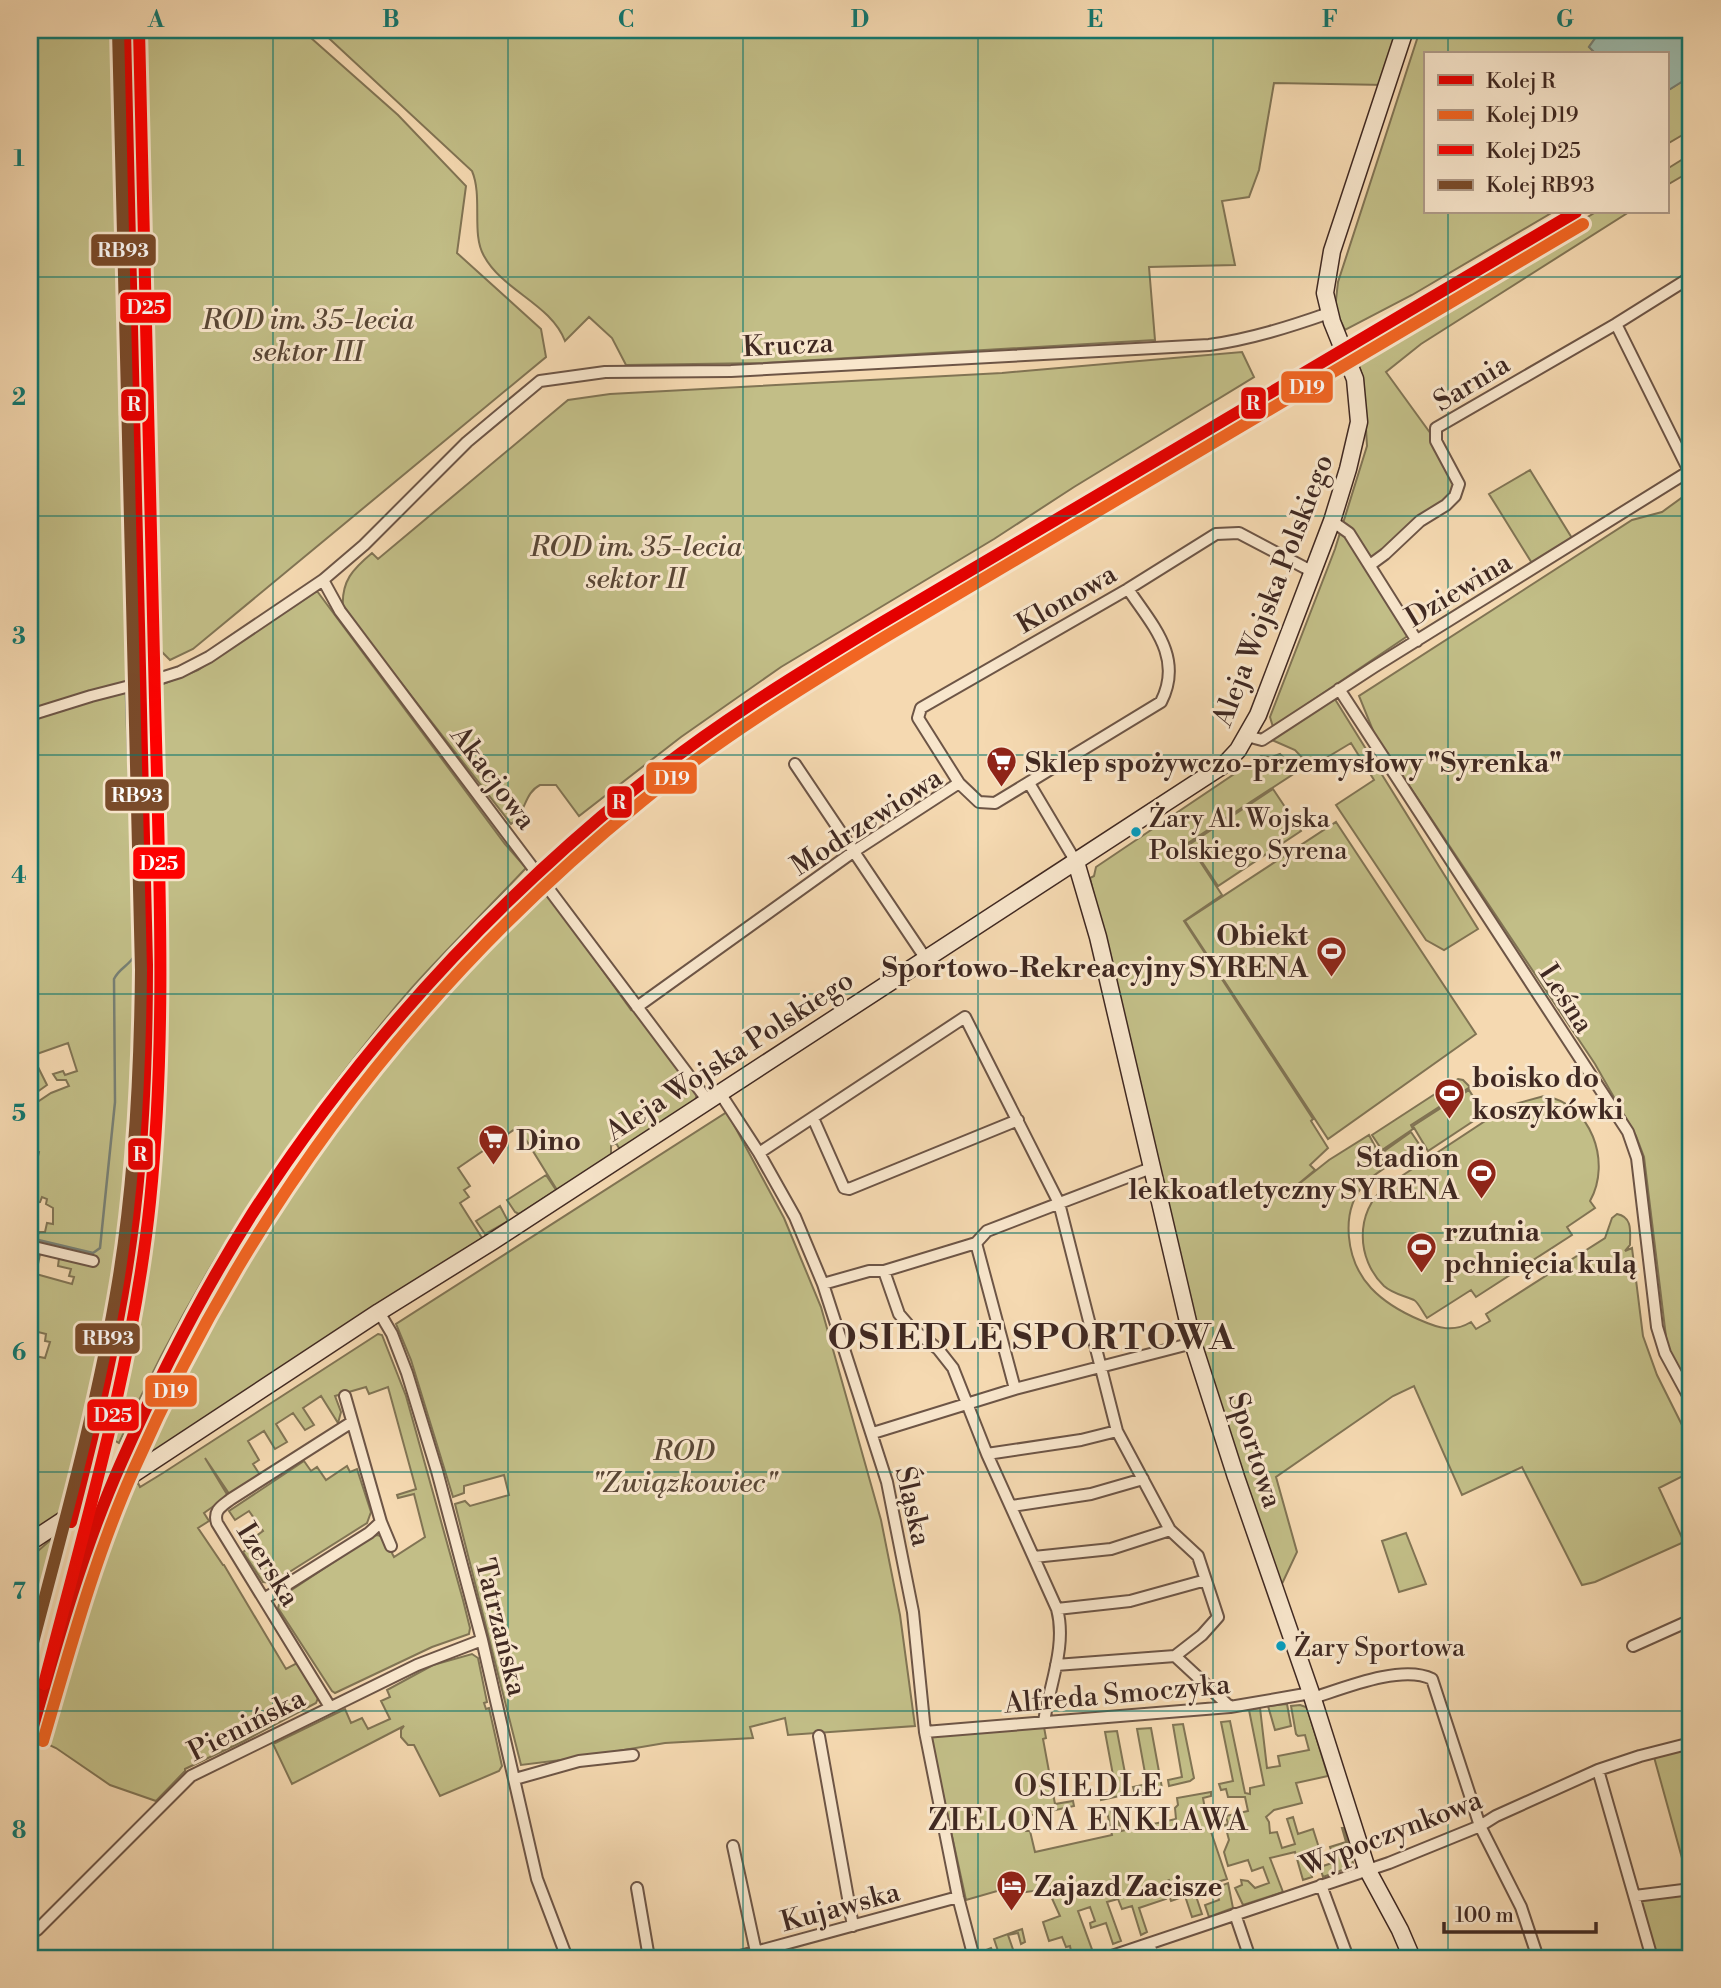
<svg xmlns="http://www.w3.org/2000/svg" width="1721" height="1988" font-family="'Libre Bodoni',serif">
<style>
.green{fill:#c2be87;stroke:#817454;stroke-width:2}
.water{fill:#9cbaac;stroke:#778075;stroke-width:2}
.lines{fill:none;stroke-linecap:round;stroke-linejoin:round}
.stream{stroke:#778075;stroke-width:2.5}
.street-casing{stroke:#6d5546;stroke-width:14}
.secondary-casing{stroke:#402922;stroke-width:19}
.street{stroke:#f8e6cc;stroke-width:10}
.secondary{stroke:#f8e6cc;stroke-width:16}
.rail-1-casing{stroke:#f8e6cc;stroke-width:18}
.rail-2-casing{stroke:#f8e6cc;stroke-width:18}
.rail-3-casing{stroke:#f8e6cc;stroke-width:18}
.rail-4-casing{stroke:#f8e6cc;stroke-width:18}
.rail-1{stroke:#e50000;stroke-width:12}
.rail-2{stroke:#f26522;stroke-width:12}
.rail-3{stroke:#f00;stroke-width:12}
.rail-4{stroke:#7a4b2a;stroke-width:12}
.grid{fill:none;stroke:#0f766e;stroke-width:2;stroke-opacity:0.55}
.bus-dot{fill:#069cbd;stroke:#f8e6cc;stroke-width:2.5}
.labels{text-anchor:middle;stroke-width:6;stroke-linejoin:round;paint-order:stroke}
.bus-label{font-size:26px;fill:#402922;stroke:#f8e6cc;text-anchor:start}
.park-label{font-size:28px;font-style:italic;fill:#5a4736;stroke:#f8e6cc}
.street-label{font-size:28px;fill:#402922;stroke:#f8e6cc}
.poi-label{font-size:28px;font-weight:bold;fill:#402922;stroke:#f8e6cc;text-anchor:start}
.neighbourhood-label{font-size:30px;letter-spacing:2px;fill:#402922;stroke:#f8e6cc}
.district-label{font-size:35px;font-weight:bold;letter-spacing:2px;fill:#402922;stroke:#f8e6cc}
.line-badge{stroke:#f8e6cc;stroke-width:2.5}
.badge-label{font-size:19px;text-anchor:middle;font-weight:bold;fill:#fff}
.neatline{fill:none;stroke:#0f766e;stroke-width:2.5}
.grid-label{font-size:23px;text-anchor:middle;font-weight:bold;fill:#0f766e}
</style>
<rect width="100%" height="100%" fill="#f5d9b1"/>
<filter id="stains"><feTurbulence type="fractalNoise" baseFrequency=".00286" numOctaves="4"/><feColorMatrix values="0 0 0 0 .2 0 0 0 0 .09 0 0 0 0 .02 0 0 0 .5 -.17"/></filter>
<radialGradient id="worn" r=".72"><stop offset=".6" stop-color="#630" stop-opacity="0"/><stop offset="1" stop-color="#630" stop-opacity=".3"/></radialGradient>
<path class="green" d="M30,30h82l17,652 -99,32z
M130,30h172l96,85 68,71 -9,67 84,76 5,28 -353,292 -23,11 -19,-19 -13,-315z
M320,30h1083l-17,55 -112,-2 -15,87 -10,27 -27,4 13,64 -86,2 6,73 -392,23 -137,2 -14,-27 -23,-21 -24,24c-14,-37 -62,-50 -81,-85 -13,-22 -1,-59 -12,-85z
M1420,30h181l-12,17 7,7h-171v158h128l-141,83 -67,35 -10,-21 3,-27z
M1691,76v54l-24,14v-53z
M1691,154v17l-24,14v-16z
M1596,212h33l-208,132 -35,28 50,69 23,43 -4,12 -85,69 42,68 -139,94 -3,-10 65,-168 32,-103 -4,-68 -7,-22z
M1242,352l12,25 -180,110 -80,52 -213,128 -100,70 -102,79 -23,-31h-16c-16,8 -14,28 -29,39l-168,-216c-2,-27 10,-39 29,-55l6,6 190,-159 42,-6 392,-21z
M1530,470l45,73 -40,25 -46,-74z
M1691,491v905l-23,-43 -24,-196 -8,-21 -41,-72 -221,-331 -15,-37 273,-176 30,-8z
M317,591l188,253 21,24c-35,37 -72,74 -107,112 -25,27 -48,57 -71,86 -91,116 -168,242 -229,377l-18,-11c26,-108 42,-219 50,-329 4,-51 1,-103 0,-154 -1,-86 -2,-173 -3,-259l50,-20z
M134,685c1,180 8,360 -12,539 -11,98 -34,195 -58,290l-34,23v-182l15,3 5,-16 -5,-1 1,-7 -16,-4v-63l3,-14 7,1 -4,20 36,10 2,-7 -5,-1 2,-7 -13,-3 1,-8 -28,-17 1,-8 6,2 1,-3h6l2,-9 6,1v-16l-7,-4 1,-5 -5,-2 -2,5 -7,1 -1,4h-2v-48l7,2 2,-9 -8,-2 -1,-43 21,-14 18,-7 -3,-6h-9l-4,-6 10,-3 2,4 12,-4 -9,-28 -37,13 -1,-24 7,-4 -4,-9 -3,1v-304z
M1333,696l145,233 -34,21 -18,-10 -90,-135 38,-25 -23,-37 -40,24 -16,-17 -23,-10 5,-6z
M1280,754l18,17 -110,72 34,52 -38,26 129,198 -2,2 17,27 -18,17 5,5 -30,25 44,-35 40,-25 17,32c-7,5 -15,10 -21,16 -26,29 -19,78 6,105 14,15 30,24 49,32 18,8 33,13 51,2l5,7 14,-8 -4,-7 119,-76 7,-20 5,-4c16,3 13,18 13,31l-5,6 7,-3 11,88 14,39 34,68v29l-32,16 25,54 -89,40 -13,3 -60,-118 -60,28 -48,-109 -21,10 -117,81 21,75 -17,36 -91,-279 -99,-431 4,-2 2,-9 165,-111 11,1z
M1273,789l28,42 -83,55 -28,-42z
M1336,822l140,212 -148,105 -143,-218z
M538,880l93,130 3,-2 63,85 -2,9 -71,47 -5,-1 -3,-5 -5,3v8l-2,3 -52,33 -39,-63 -60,41 12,18 -6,4 5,7 -9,6 22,35 -361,237c24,-55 49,-110 78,-163 47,-86 104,-169 165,-246 52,-67 114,-126 174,-186z
M35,1061l12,24 -17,12v-32z
M1458,1079l5,1 7,7 -59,38 2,4 -31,21 -10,-15z
M1469,1090l15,24 -56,37 -15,-25z
M1544,1096c47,7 68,66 46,105l5,7 -28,19 5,8 -96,62 -5,-7 -44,28c-4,-5 -8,-15 -13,-18 -11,-5 -21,-6 -30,-14 -28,-27 -29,-74 1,-99l123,-81z
M727,1112l57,106 37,89 60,213 19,95 15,111 -127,9 -3,-17 -35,9 3,11 -88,5 -88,15 -56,7 -66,-261 10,-3 5,5 39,-11 -5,-20 -40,11v7l-11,4 -42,-137 -15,-36z
M1411,1132l10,15 -29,19 -9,-14z
M546,1175l10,15 -37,24 -4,-2 -8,-12z
M500,1206l8,15 -23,13 -9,-13z
M378,1334l4,1 24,61 57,204 7,28 -1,6 -37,13 -97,46 -3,-2 -54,-83 3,-11 92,-61 5,-1 6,3 10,19 31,-20 -11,-43 -16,4 -1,-3 19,-6 -28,-102 -19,7 -3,-7 -31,9 6,16 -3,11 -17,-27 -18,12 11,17 -9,5 -12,-17 -17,11 11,18 -12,7 -11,-18 -16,10 11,19 -6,4 7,11 -30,20 -25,-37 23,38 -24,17 5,8 -11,7 25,37h1l62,104 11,-6 21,35 -2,5 -72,38 -59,28v2l-29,30 -46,-16 -54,-37 -22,-10 44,-156 29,-79 28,-19 3,-1 2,4 23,-14z
M304,1461l7,10 6,-4 9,13 21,-14 3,6 7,-3 14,43 -4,11 -95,60 -9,-1 -20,-30 9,-6 -3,-5 14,-10 -14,-20 -14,9 -6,-9z
M1406,1533l20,51 -27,8 -17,-51z
M55,1536l-22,84h-3v-62z
M472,1654l6,4 9,44 -3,1 2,6 3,-1 13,58 -3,5 -59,25 -26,-51h-6l-7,-8v-7l3,-4 -112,58 -19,-40 72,-35 6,14 11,-5 6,11 22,-10 -9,-18 9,-4 -3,-7 46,-25z
M1287,1704l4,22 -16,4 -7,-24z
M1300,1705l6,2 2,4 20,65 -32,7 6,20 -28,7 -8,7 3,5 1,11 7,-1 5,16 13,-4 -8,-25 6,-2 5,17 15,-5 7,22 -15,4 7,22 -9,3 -8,-28 -25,6 13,34 -40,13 -8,-17 7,-3 -1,-5 7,1 7,7 14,-5 -6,-16 -11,4 -4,-11 -20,6 -4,-14 5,-12 -4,-15 3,-1 -2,-8 22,-5 -3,-14h-17l-2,-8 -5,1 -2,-6 14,-3 -12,-59 9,-1 15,72 5,1v-6l14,-3 -15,-75 11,-2 7,60 13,-2 -2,-10 31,-6 -4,-15 -7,1 -2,-2 -5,-28z
M1183,1724l11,54 -4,3 -21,5 -1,-6 14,-3 -9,-52z
M1035,1727h9l2,11 -3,1 12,65 18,-3 1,5 -51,11 3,14h4l5,21 77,-17 -6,-28 4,-1 2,9h5l4,16 55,-12 -1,-11 3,-3 -1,-7 34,-6v4l-8,2 4,22 20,59 -29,9 -2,-6 -4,2 10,30 -10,3 -7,-21 -14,5 -4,-11 5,-2 -3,-8 -9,4 6,15 -27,9 8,24 -6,3 -9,-29 -10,3 -4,-10 -11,3 14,39 -8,3 -7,-21 -15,5 -1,-5 5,-2 -5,-14 -12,4 16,44 -9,3h-24l8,-3 -1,-2 3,-2 -1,-5 -4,1 -4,-10 -13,4 -6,-19 17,-6 -10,-22 -8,2 -2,-6 -21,3 -15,-4 -38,11 -36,-165z
M1151,1728l11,60 -27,6 -2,-7 14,-3 -10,-55z
M1117,1731l12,63 -28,6 -1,-6 16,-3 -11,-59z
M1691,1748v139h-1l-36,-130z
M1342,1828h2l9,35 -8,6 -22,8 -3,-10 15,-5 -5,-15 16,-5z
M1228,1883l5,25 -24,9 -4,-12 14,-5 -4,-12z
M1691,1889v69h-39l-17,-62z
M1022,1929l3,13 -4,2 -3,-11 -10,2 8,23h-10l-2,-3 -21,3 -2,-6 10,-4 3,7 5,-1 -5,-15z"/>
<path class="water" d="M1601,30h90v46l-24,15v-37h-71l-7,-7z"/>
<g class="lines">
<path class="stream" d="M30,1238l63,15 7,-5 15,-146 -1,-123c5,-11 15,-13 21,-24l-9,-260"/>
<defs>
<path id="street" d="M1616,324l73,147
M1332,521l17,12 68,108
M1370,565l15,-11 35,-33 26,-16 9,-9 4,-12 -23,-43v-13l180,-104 75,-47
M323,580l17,31 368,490
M1339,689l289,443 9,26 20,169 8,26 26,48
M30,715l61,-19 70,-18 19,-6 29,-15 114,-77 41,-35 103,-103 73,-61 65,-9 126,-1 478,-26c42,-6 80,-18 120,-32
M1247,736l15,4 112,-73 317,-197
M795,764l131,195
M959,783l-41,-65 3,-10 207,-119 88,-55 23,-1 74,39
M1029,783l47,79
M637,1007l216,-155 106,-69 20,19 16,1 166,-101c23,-45 -9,-77 -33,-113
M720,1093l39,60 36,64 28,67 64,198 26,130 12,120 33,165 16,61
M813,1118l31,70 5,1 169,-69
M759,1153l206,-136 94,186 58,228 53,99 28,26 20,61 -16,18 -27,21 -119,9
M976,1243l39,146
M30,1246l63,15
M884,1271l15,43 12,14 27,21 15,19 34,86 70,155c10,37 -8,77 -13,113
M823,1284l46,-13h15l92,-28 11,-12 164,-63
M379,1312l13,22 15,39 30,98 45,169 55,239 30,79
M873,1433l142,-44 178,-46
M987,1454l94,-14 36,-9
M1012,1506l79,-12 52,-15
M381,1522l10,24
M1034,1557l77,-8 59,-19
M264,1599l105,-66 12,-11 -36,-126
M1057,1609l73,-8 76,-21
M1633,1646l58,-26
M1175,1656l55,51
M1313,1698c31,-10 89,-34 119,-19l48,147 41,81 17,51
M330,1707l-113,-184c-4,-13 5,-17 14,-24l121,-77
M925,1732l305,-25 81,-14
M819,1736l34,190
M1598,1770l54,188
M515,1779l64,-18 54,-6
M733,1846l23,106
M1321,1885l27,73
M637,1888l12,70
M1635,1896l56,-7
M1235,1914l15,44
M37,1930l154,-154 226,-111 65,-25
M1149,1944l5,14
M733,1958l225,-61
M1106,1958l283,-95 91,-37 16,-10 102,-46 42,-14 51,-13"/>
<path id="secondary" d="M1076,862l22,75 95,406 43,134 75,216 56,176 33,61 12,28
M30,1542l349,-230 114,-71 732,-477 13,-14 20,-35 74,-194 16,-52 11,-47 -4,-43 -23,-57 -7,-29 7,-42 73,-221"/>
</defs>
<use href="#street" class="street-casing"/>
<use href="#secondary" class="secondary-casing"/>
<use href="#street" class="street"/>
<use href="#secondary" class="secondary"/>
<defs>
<path id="rail-1" d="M71,1522c24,-93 47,-186 60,-281 13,-91 16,-184 16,-276l-22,-935
M30,1737c26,-92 52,-186 91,-274 38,-86 81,-170 131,-249 103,-160 233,-303 380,-423 77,-63 162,-115 246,-166l698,-413"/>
<path id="rail-2" d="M43,1741c27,-92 52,-185 91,-272 116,-263 284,-486 507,-667 76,-62 160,-114 244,-165l698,-413"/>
<path id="rail-3" d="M44,1684c41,-159 89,-318 106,-482 17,-167 9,-335 5,-502 -5,-224 -11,-447 -16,-670"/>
<path id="rail-4" d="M30,1654c32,-123 67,-246 88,-372 17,-103 22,-207 23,-312l-23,-940"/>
</defs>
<use href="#rail-1" class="rail-1-casing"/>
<use href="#rail-2" class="rail-2-casing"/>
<use href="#rail-3" class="rail-3-casing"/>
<use href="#rail-4" class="rail-4-casing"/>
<use href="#rail-1" class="rail-1"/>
<use href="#rail-2" class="rail-2"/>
<use href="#rail-3" class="rail-3"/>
<use href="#rail-4" class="rail-4"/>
</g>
<path class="grid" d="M273,30v1928M508,30v1928M743,30v1928M978,30v1928M1213,30v1928M1448,30v24M1448,212v1746M30,277h1661M30,516h1661M30,755h1661M30,994h1661M30,1233h1661M30,1472h1661M30,1711h1661"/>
<defs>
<symbol id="supermarket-pin" viewBox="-11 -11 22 30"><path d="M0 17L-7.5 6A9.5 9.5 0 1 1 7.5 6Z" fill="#8f2418" stroke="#f8e6cc"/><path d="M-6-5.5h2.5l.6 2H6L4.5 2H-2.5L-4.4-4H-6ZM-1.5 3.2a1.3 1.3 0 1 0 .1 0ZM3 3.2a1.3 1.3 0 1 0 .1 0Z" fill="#fff"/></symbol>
<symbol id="stadium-pin" viewBox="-11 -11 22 30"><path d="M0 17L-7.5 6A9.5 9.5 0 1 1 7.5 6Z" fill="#8f2418" stroke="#f8e6cc"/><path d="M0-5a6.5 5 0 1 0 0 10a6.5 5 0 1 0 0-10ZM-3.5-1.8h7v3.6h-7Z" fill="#fff"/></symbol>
<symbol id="hotel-pin" viewBox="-11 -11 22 30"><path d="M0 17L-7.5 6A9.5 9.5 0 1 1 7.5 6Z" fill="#8f2418" stroke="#f8e6cc"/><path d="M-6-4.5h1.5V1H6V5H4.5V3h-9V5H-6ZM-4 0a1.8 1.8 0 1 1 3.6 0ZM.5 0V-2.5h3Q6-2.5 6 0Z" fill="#fff"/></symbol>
</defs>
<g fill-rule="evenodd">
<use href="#supermarket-pin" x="984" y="744" width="35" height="47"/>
<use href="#stadium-pin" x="1314" y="934" width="35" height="47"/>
<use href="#stadium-pin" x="1432" y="1076" width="35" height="47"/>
<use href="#supermarket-pin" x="476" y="1122" width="35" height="47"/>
<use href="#stadium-pin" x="1464" y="1156" width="35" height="47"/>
<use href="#stadium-pin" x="1404" y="1230" width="35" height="47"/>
<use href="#hotel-pin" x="994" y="1868" width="35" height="47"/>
</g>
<g class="bus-dot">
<circle cx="1136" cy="832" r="6"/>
<circle cx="1281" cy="1646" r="6"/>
</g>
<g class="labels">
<g class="bus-label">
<text x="1149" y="827">Żary Al. Wojska<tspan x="1149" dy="32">Polskiego Syrena</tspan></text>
<text x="1294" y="1656">Żary Sportowa</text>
</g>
<g class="park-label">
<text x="308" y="329">ROD im. 35-lecia<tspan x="308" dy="32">sektor III</tspan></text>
<text x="636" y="556">ROD im. 35-lecia<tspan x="636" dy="32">sektor II</tspan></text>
<text x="684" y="1460">ROD<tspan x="684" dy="32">"Związkowiec"</tspan></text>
</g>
<g class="street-label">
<text transform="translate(788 344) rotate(-3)" y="10">Krucza</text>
<text transform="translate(1471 382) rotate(-31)" y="10">Sarnia</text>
<text transform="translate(1458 589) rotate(-31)" y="10">Dziewina</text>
<text transform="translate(1272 590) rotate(-69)" y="10">Aleja Wojska Polskiego</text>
<text transform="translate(1066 598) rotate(-30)" y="10">Klonowa</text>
<text transform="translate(494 777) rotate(53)" y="10">Akacjowa</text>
<text transform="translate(866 821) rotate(-33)" y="10">Modrzewiowa</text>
<text transform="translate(1567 998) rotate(57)" y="10">Leśna</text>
<text transform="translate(729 1055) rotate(-33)" y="10">Aleja Wojska Polskiego</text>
<text transform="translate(1256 1450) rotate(72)" y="10">Sportowa</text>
<text transform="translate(914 1506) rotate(77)" y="10">Śląska</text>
<text transform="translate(269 1564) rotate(58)" y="10">Izerska</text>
<text transform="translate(502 1627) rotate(76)" y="10">Tatrzańska</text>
<text transform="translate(1117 1693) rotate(-5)" y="10">Alfreda Smoczyka</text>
<text transform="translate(246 1724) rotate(-27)" y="10">Pienińska</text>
<text transform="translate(1391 1832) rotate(-21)" y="10">Wypoczynkowa</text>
<text transform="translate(840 1906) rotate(-15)" y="10">Kujawska</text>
</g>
<g class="poi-label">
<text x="1025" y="772">Sklep spożywczo-przemysłowy "Syrenka"</text>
<text x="1308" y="945" text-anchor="end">Obiekt<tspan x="1308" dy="32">Sportowo-Rekreacyjny SYRENA</tspan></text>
<text x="1472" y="1087">boisko do<tspan x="1472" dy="32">koszykówki</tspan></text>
<text x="516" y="1150">Dino</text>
<text x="1459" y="1167" text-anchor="end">Stadion<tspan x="1459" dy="32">lekkoatletyczny SYRENA</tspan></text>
<text x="1444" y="1241">rzutnia<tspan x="1444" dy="32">pchnięcia kulą</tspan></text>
<text x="1034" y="1896">Zajazd Zacisze</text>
</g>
<g class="neighbourhood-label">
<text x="1089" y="1796">OSIEDLE<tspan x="1089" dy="34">ZIELONA ENKLAWA</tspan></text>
</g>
<g class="district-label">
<text x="1032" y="1349">OSIEDLE SPORTOWA</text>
</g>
</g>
<g class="line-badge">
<rect x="90" y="233" width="67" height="34" rx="7" fill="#7a4b2a"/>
<rect x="119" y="291" width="53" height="33" rx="7" fill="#f00"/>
<rect x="1280" y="370" width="54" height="34" rx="7" fill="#f26522"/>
<rect x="1240" y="386" width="27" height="34" rx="7" fill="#e50000"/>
<rect x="120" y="388" width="27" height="34" rx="7" fill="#e50000"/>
<rect x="645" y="761" width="53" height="34" rx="7" fill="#f26522"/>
<rect x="104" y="778" width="66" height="34" rx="7" fill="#7a4b2a"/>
<rect x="606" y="785" width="27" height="34" rx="7" fill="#e50000"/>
<rect x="132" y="846" width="54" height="34" rx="7" fill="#f00"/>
<rect x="127" y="1137" width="27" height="34" rx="7" fill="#e50000"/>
<rect x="74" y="1322" width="67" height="33" rx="7" fill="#7a4b2a"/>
<rect x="144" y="1374" width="54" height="34" rx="7" fill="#f26522"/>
<rect x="86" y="1398" width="54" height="34" rx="7" fill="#f00"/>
</g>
<g class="badge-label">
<text x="123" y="257">RB93</text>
<text x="146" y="314">D25</text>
<text x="1307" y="394">D19</text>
<text x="1253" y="410">R</text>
<text x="134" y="411">R</text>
<text x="672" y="785">D19</text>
<text x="137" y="802">RB93</text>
<text x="619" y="809">R</text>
<text x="159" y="870">D25</text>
<text x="140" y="1161">R</text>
<text x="108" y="1345">RB93</text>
<text x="171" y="1398">D19</text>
<text x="113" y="1422">D25</text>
</g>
<rect width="1721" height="1988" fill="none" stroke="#f5d9b1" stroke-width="77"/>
<rect x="1424" y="52" width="245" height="161" fill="#f8e6cc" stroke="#ae9a88" stroke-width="2"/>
<rect x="1438" y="75" width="35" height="10" fill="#e50000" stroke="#ae9a88" stroke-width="2"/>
<text x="1486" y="88" font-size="21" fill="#402922">Kolej R</text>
<rect x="1438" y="110" width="35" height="10" fill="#f26522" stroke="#ae9a88" stroke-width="2"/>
<text x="1486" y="122" font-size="21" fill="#402922">Kolej D19</text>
<rect x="1438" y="145" width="35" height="10" fill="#ff0000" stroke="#ae9a88" stroke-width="2"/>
<text x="1486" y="158" font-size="21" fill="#402922">Kolej D25</text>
<rect x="1438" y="180" width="35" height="10" fill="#7a4b2a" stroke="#ae9a88" stroke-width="2"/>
<text x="1486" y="192" font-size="21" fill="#402922">Kolej RB93</text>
<path d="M1444 1922v10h152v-10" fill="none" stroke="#402922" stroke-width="3.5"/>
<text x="1455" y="1922" font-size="21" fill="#402922" stroke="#f8e6cc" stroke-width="5" paint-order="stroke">100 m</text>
<rect x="38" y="38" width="1644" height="1912" class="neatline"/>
<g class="grid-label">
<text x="156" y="27">A</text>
<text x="391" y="27">B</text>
<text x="626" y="27">C</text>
<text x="860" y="27">D</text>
<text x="1095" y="27">E</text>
<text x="1330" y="27">F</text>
<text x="1565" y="27">G</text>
<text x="19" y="166">1</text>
<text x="19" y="405">2</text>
<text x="19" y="644">3</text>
<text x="19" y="883">4</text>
<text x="19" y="1121">5</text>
<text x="19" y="1360">6</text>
<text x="19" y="1599">7</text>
<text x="19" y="1838">8</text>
</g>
<rect width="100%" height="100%" filter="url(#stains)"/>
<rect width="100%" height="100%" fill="url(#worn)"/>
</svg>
